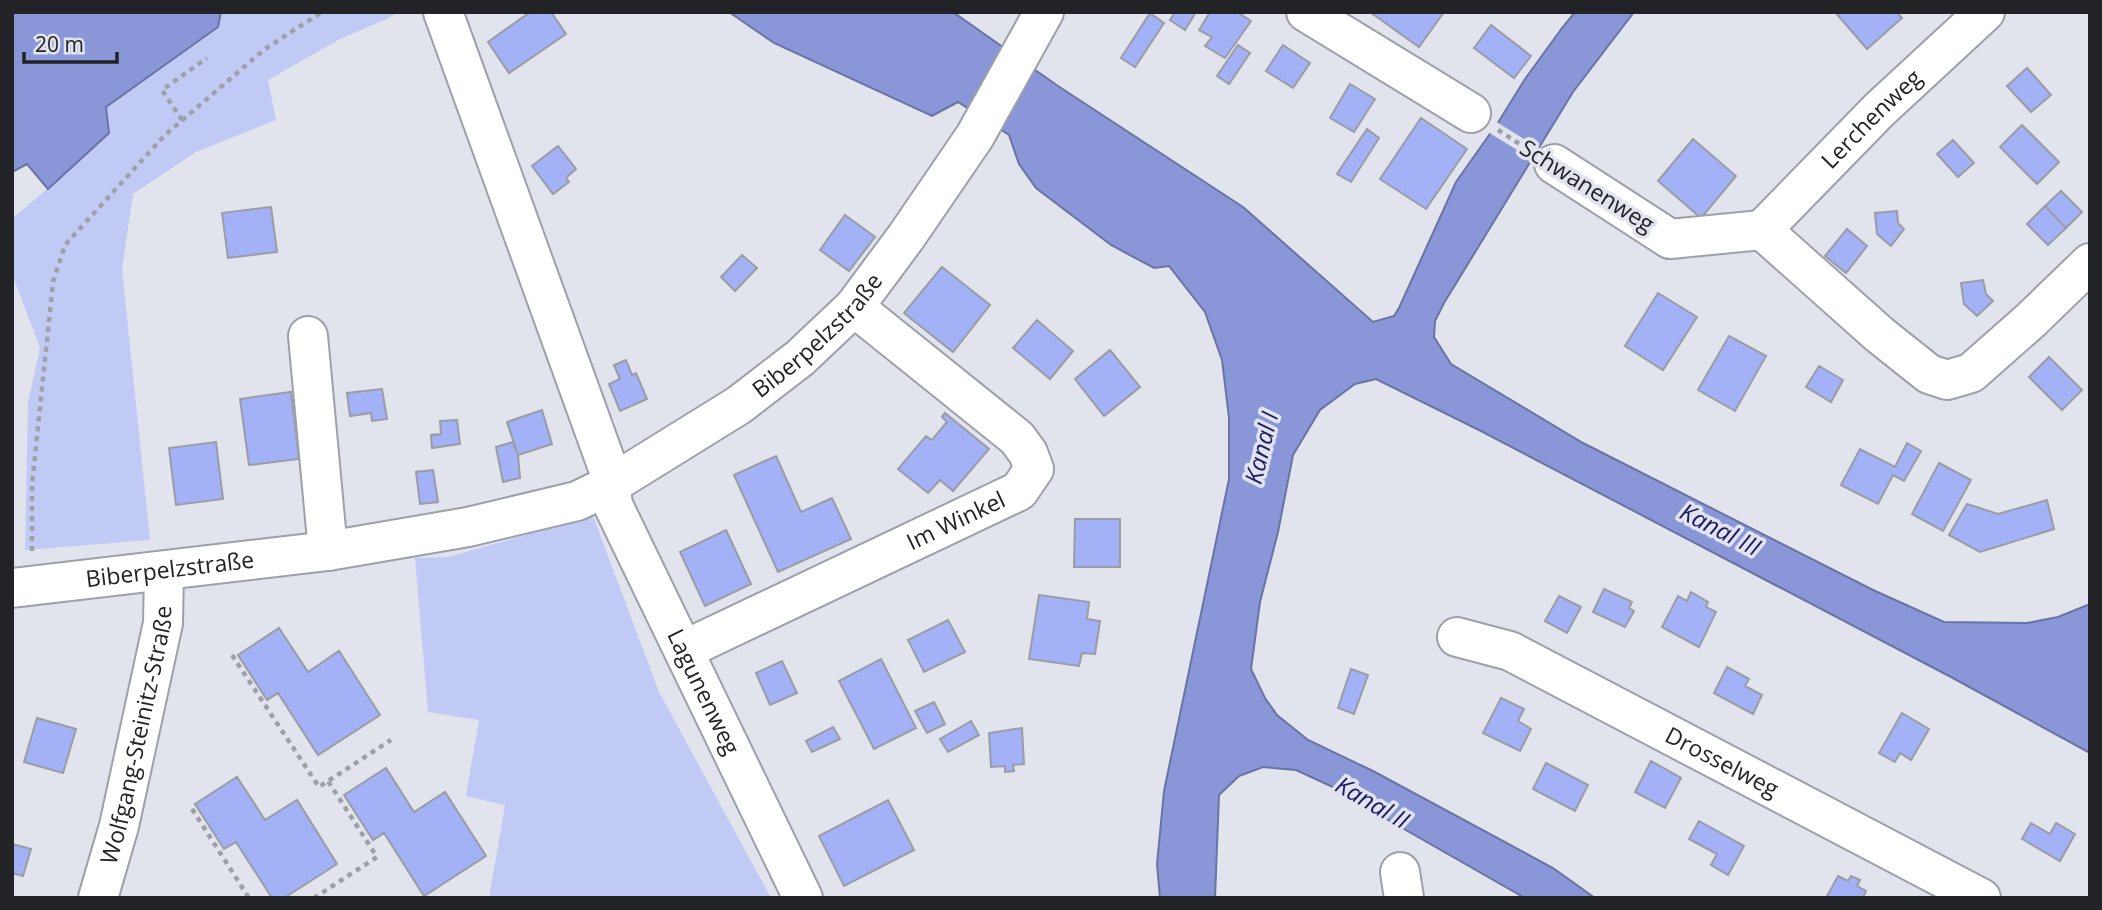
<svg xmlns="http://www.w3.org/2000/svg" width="2102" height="910" font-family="'Open Sans',sans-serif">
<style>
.green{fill:#c1caf5}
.water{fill:#8996d8;stroke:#6a74a3;stroke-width:2}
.pier{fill:#e1e3ed}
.building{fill:#a3b1f6;stroke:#9a9ca5;stroke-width:2}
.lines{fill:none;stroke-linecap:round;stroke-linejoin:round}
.minor-casing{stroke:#9ea0a9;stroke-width:42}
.path{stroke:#9ea0a8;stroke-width:4.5;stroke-dasharray:5 5;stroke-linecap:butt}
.minor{stroke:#fff;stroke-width:38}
.labels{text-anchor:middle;stroke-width:7;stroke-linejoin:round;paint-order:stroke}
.street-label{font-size:23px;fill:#222326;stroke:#e1e3ed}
.water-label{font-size:24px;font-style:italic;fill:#1c1a67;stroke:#e1e3ed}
</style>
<rect width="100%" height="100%" fill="#e1e3ed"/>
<path class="green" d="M221,12h176l-8,6 -49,21 -72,41 8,40 -80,32 -63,42 -11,75 28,271 -125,10 3,-147 12,-55 -28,-74v-55l42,-36 52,-76 112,-80z
M593,516l66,176 112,206h-282l16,-93 -39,-9 13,-76 -51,-8 -13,-154 33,-1z"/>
<path class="water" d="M12,12h209l-3,15 -112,80 3,26 -61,56 -21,-25 -15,8z
M729,12h224l105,74 185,121 130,115 21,-6 5,-8 57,-126 43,-61 26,-42 37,-51 13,-16h59l-61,80 -129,211 -9,18 -1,16 17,27 132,79 290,147 71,32 83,1 31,-6 32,-13v149l-139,-76 -470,-246 -105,-52 -21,5 -35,26 -27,45 -15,77 -18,70 -9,67 14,29 12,17 31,25 65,31 180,97 42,30h-70l-142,-81 -35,-23 -52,-24 -33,-3 -24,9 -20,19 -4,103h-55l-3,-34 7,-73 65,-312v-61l-7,-58 -17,-48 -36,-46 -15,2 -43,-23 -75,-57 -17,-24 -10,-29 -51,-33 -26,14 -158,-73z"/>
<path class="pier" d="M1495,121l47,29 -7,11 -47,-29z"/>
<path class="building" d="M530,12h21l15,22 -57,39 -21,-31z
M1175,12h21l-11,18 -15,-10z
M1210,12h27l14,9 -26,37 -20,-12 7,-9 -13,-7z
M1370,12h74l-25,35z
M1835,12h62l5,6 -35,31z
M1150,13l14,10 -29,44 -14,-9z
M1491,25l40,31 -17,22 -40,-30z
M1238,45l12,8 -21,31 -12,-8z
M1283,45l27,18 -17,25 -27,-17z
M2027,68l24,27 -20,17 -24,-26z
M1350,84l25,15 -21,33 -24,-14z
M1421,118l46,31 -41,60 -46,-30z
M2022,125l37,37 -22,22 -37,-37z
M1367,129l12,9 -28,44 -14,-8z
M1693,139l43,37 -35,42 -43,-37z
M1953,140l21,23 -16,14 -21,-23z
M558,146l18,23 -10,9 3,4 -16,12 -21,-28z
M2061,191l21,21 -16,16 -21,-22z
M2045,206l21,22 -18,17 -21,-21z
M271,207l6,45 -49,6 -6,-45z
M1897,211l1,12 6,6 -13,17 -14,-12 -2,-21z
M845,215l30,22 -26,34 -29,-21z
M1847,229l20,17 -21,27 -21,-17z
M742,255l15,13 -22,23 -14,-14z
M942,267l48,38 -37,47 -49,-39z
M1983,280l3,14 7,7 -16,15 -13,-12 -3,-21z
M1658,293l39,24 -34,53 -38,-24z
M1037,320l36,31 -23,28 -37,-31z
M1729,336l37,20 -31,55 -37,-21z
M1110,350l30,37 -36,29 -29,-37z
M2049,357l33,33 -20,20 -33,-33z
M626,360l6,15 4,-2 11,26 -27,12 -11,-27 11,-5 -6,-14z
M1819,366l24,14 -12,22 -25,-15z
M382,389l5,30 -15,2 -1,-8 -21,3 -3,-23z
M291,392l8,67 -50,6 -9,-66z
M542,410l10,34 -34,11 -11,-33z
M945,413l44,36 -36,42 -13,-11 -12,13 -30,-24 28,-33 6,4 15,-18 -5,-5z
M457,420l3,24 -28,4 -1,-13 10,-1 -1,-13z
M216,442l7,57 -47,6 -7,-57z
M513,442l5,13 2,23 -17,4 -7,-35z
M1907,443l14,8 -17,30 -11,-6 -15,29 -37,-19 19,-36 35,18z
M776,456l25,56 31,-14 19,41 -73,33 -44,-97z
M1939,463l32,17 -28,51 -31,-17z
M433,470l5,32 -18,2 -4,-32z
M2047,500l7,29 -74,23 -31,-17 18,-31 31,10z
M1075,519h45v48h-46z
M726,530l25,54 -46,22 -25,-54z
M1604,589l28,13 -3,6 5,3 -9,16 -32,-15z
M1691,592l17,10 -2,5 10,5 -17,35 -37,-20 16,-31 9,5z
M1039,595l50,7 -2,17 13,2 -5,33 -13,-1 -3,13 -50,-7z
M1559,596l22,11 -14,26 -22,-12z
M948,620l17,32 -41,20 -16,-32z
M279,628l29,44 31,-21 41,64 -62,40 -40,-62 -11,7 -29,-45z
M881,659l35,69 -42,21 -35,-68z
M782,661l15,32 -27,12 -14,-32z
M1727,667l22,12 -4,7 17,9 -9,19 -39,-21z
M1351,669l17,6 -14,39 -16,-6z
M1501,698l23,11 -6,12 13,8 -11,22 -37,-18z
M934,702l11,22 -18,9 -12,-22z
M1902,713l27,16 -18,31 -11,-7 -5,9 -16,-9z
M37,718l39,11 -13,44 -39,-11z
M971,721l8,14 -31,17 -8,-13z
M833,727l7,12 -28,13 -6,-11z
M1022,728l2,36 -11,1 1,6 -9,1v-6l-14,1 -2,-34z
M1651,761l30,17 -16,30 -30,-16z
M1546,763l42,22 -13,26 -42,-22z
M386,768l28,44 31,-20 41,64 -62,40 -40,-63 -11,7 -29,-45z
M237,777l28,43 32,-20 40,64 -53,34h-12l-36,-56 -12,7 -29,-45z
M888,800l26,50 -70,36 -25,-50z
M1699,821l45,25 -16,29 -17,-10 6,-11 -28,-15z
M2031,823l19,11 6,-11 19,11 -15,27 -38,-22z
M12,844l19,5 -8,27 -11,-3z
M1838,876l10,5 3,-5 9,4 -3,6 9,5 -3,7h-37z"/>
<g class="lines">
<defs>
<g id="minor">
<path id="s1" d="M443,12l166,459 4,34 190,393"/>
<path d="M1306,12l165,101"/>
<path d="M1554,164l116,75 92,-9 118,105 49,39 18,6 24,-7 60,-53 59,-57"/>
<path id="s2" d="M1762,230l117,-120 106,-98"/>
<path d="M308,336l20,215"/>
<path id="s3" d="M12,588l316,-37 140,-24 109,-26 33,-16 129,-80 61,-47 54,-51 52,-70 69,-101 69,-124"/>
<path id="s4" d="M1457,637l53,14 471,247"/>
<path id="s5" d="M684,650l335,-159 15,-22 -6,-16 -11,-15 -163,-131"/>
<path d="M1400,872l4,26"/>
<path id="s6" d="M98,898l21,-72 44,-203 1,-52"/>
</g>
</defs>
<use href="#minor" class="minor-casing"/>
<path class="path" d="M182,120l-20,-30 45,-32
M1498,130l28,18
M32,551v-66l21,-203 12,-37 100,-110 100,-86 57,-37
M232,655l87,132 72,-47
M192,809l57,89
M314,898l63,-41 -49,-76"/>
<use href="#minor" class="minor"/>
</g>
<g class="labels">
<g class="street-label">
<text dy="8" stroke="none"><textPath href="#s2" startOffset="156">Lerchenweg</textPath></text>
<text transform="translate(1587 186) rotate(32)" y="8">Schwanenweg</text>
<text dy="8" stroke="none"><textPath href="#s3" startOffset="866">Biberpelzstraße</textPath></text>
<text dy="8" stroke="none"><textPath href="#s5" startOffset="301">Im Winkel</textPath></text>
<text dy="8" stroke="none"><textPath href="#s3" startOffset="159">Biberpelzstraße</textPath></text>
<text dy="8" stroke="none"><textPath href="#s1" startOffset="730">Lagunenweg</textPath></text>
<text dy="8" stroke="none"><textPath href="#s6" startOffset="168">Wolfgang-Steinitz-Straße</textPath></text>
<text dy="8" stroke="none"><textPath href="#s4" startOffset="294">Drosselweg</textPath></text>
</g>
<g class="water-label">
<text transform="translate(1262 448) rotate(-76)" y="8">Kanal I</text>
<text transform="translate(1720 530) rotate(27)" y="8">Kanal III</text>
<text transform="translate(1372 803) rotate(30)" y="8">Kanal II</text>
</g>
</g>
<rect width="2102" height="910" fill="none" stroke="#222326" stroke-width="28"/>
<path d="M24 52v10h93v-10" fill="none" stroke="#222326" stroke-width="3.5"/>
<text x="35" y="52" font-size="21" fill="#222326" stroke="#e1e3ed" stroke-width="5" paint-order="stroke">20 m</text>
</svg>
